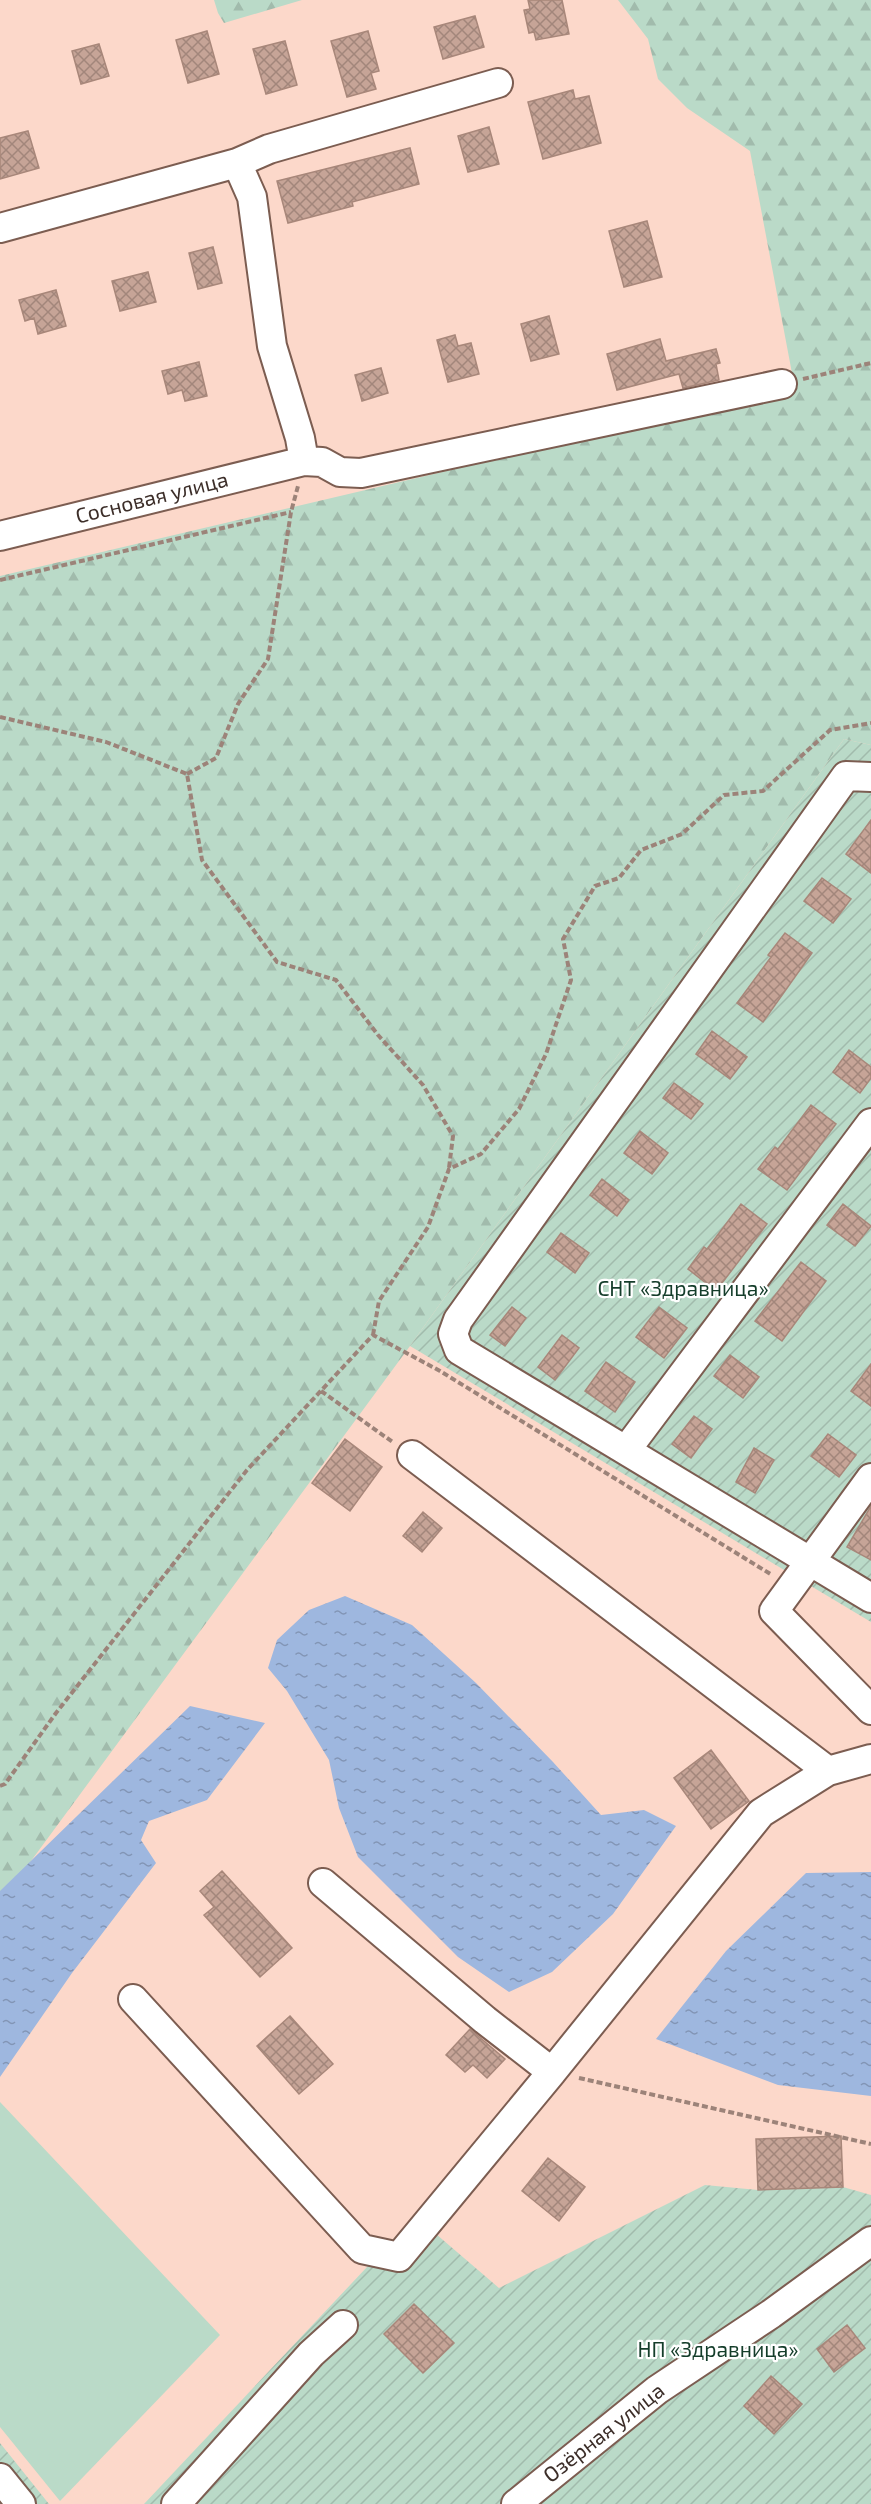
<svg xmlns="http://www.w3.org/2000/svg" width="871" height="2504" font-family="'Exo 2',sans-serif">
<style>
.grass{fill:#badac8}
.forest{fill:url(#forest-firs)}
.garden{fill:url(#garden-furrows)}
.water{fill:url(#water-ripples)}
.building{fill:url(#building-cross-hatch);stroke:#a8877a;stroke-width:1.5}
.lines{fill:none;stroke-linecap:round;stroke-linejoin:round}
.minor-casing{stroke:#7c5d51;stroke-width:32}
.path{stroke:#9c8379;stroke-width:4;stroke-dasharray:6 3;stroke-linecap:butt}
.minor{stroke:#fff;stroke-width:28}
.labels{text-anchor:middle;stroke-width:4.5;stroke-linejoin:round;paint-order:stroke}
.street-label{font-size:21px;fill:#3c2e29;stroke:#fff}
.park-label{font-size:21px;fill:#143d2a;stroke:#fff}
</style>
<defs>
<pattern id="forest-firs" width="22" height="20" patternUnits="userSpaceOnUse" patternTransform="scale(1.5)"><rect width="22" height="20" fill="#badac8"/><path d="M5 1l3.5 6h-7zM16 11l3.5 6h-7z" fill="#a1bbac"/></pattern>
<pattern id="garden-furrows" width="10" height="10" patternUnits="userSpaceOnUse" patternTransform="scale(1.5)"><rect width="10" height="10" fill="#badac8"/><path d="M-1 1l2-2M0 10L10 0M9 11l2-2" fill="none" stroke="#a1bbac"/></pattern>
<pattern id="water-ripples" width="26" height="14" patternUnits="userSpaceOnUse" patternTransform="scale(1.5)"><rect width="26" height="14" fill="#9eb7df"/><path d="M2 4q2-2 4 0t4 0M15 11q2-2 4 0t4 0" fill="none" stroke="#8295b5"/></pattern>
<pattern id="building-cross-hatch" width="8" height="8" patternUnits="userSpaceOnUse" patternTransform="scale(1.5)"><rect width="8" height="8" fill="#c6a497"/><path d="M0 0l8 8M0 8l8-8" fill="none" stroke="#a2867b"/></pattern>
</defs>
<rect width="100%" height="100%" fill="#fcd8ca"/>
<path class="grass" d="M0,2102l220,233 -160,166 -60,-74z"/>
<path class="forest" d="M214,0h88l-78,23 -6,-10z
M618,0h253v745l-27,-6 -434,607 -393,534 -17,12v-1316l795,-187 -45,-238 -63,-43 -29,-29 -10,-40z"/>
<path class="garden" d="M844,739l27,6v877l-461,-276z
M705,2185l53,5 85,-3 28,8v309h-727l271,-288 84,72z
M0,2443l49,61h-49z"/>
<path class="water" d="M345,1596l67,29 64,58 77,79 48,53 43,-5 32,16 -63,88 -61,58 -43,20 -51,-35 -100,-100 -19,-49 -10,-48 -42,-69 -19,-23 9,-28 32,-30z
M190,1706l75,17 -58,77 -58,21 -8,19 15,23 -84,110 -72,104v-186z
M871,1872v224l-93,-11 -122,-46 70,-88 80,-78z"/>
<path class="building" d="M528,0h34l7,34 -33,6 -2,-8 -5,1 -5,-23 6,-1z
M475,16l9,31 -41,12 -9,-32z
M207,31l12,43 -31,9 -12,-43z
M368,31l11,40 -8,2 5,16 -29,8 -16,-56z
M285,41l12,44 -31,9 -13,-45z
M99,44l10,32 -28,8 -9,-33z
M573,90l2,9 14,-3 12,47 -58,16 -15,-57z
M489,127l10,37 -31,8 -10,-36z
M28,131l11,37 -39,11v-41z
M410,148l9,36 -67,18 1,4 -65,17 -11,-42z
M647,221l15,56 -38,10 -15,-56z
M213,247l9,36 -24,6 -9,-36z
M148,272l8,30 -36,9 -8,-30z
M56,290l10,36 -28,8 -4,-16 -9,3 -6,-21z
M549,316l10,38 -28,7 -10,-37z
M455,335l3,11 13,-3 8,31 -31,8 -11,-42z
M660,339l6,22 50,-12 4,14 -4,1 3,16 -36,8 -4,-14 -62,16 -10,-36z
M199,362l8,34 -22,5 -3,-11 -14,4 -6,-23z
M381,368l7,25 -26,8 -7,-26z
M871,820v53l-25,-19z
M822,878l29,21 -18,24 -29,-22z
M785,933l27,20 -49,69 -26,-19 34,-46 -3,-2z
M712,1031l35,26 -17,22 -34,-25z
M849,1050l22,17v11l-11,15 -27,-21z
M674,1083l29,21 -12,15 -28,-21z
M811,1105l25,19 -49,66 -29,-21 17,-22 3,2z
M640,1131l28,22 -16,21 -28,-21z
M602,1179l27,21 -12,16 -27,-21z
M741,1204l26,20 -51,67 -28,-22 16,-22 3,2z
M843,1204l28,22 -16,20 -28,-21z
M561,1233l28,20 -14,20 -28,-21z
M801,1262l25,19 -44,60 -27,-20z
M512,1307l14,11 -21,28 -15,-11z
M659,1307l28,21 -23,30 -28,-21z
M562,1335l17,13 -24,32 -17,-13z
M730,1355l29,22 -16,21 -29,-22z
M606,1362l29,20 -20,30 -30,-21z
M871,1364v42l-20,-15z
M694,1416l18,13 -21,29 -19,-14z
M828,1434l28,21 -17,22 -28,-21z
M345,1439l37,28 -32,44 -38,-28z
M754,1448l20,12 -19,33 -19,-11z
M871,1506v54l-24,-13z
M423,1512l19,16 -20,24 -19,-16z
M711,1750l38,51 -38,28 -37,-51z
M222,1871l70,77 -32,29 -56,-62 10,-8 -14,-16z
M290,2016l43,48 -34,30 -42,-48z
M470,2029l35,30 -18,19 -14,-13 -8,7 -19,-17z
M841,2136l2,51 -85,3 -2,-51z
M548,2158l37,29 -26,34 -37,-30z
M414,2304l40,39 -31,30 -39,-39z
M847,2325l18,23 -31,24 -17,-23z
M771,2376l31,28 -28,30 -30,-28z"/>
<g class="lines">
<defs>
<path id="minor" d="M237,163l15,34 20,149 28,92 4,23
M0,228l237,-65 32,-14 229,-66
M0,536l304,-75 18,1 18,10 21,1 421,-89
M871,777l-25,-1 -388,544 -5,14 6,16 412,248
M627,1449l244,-326
M412,1455l416,316
M871,1478l-97,133 97,99
M323,1883l162,137 67,52 209,-259 67,-42 43,-12
M133,1999l229,250 37,8 153,-185
M0,2478l21,26
M176,2504l135,-150 32,-29
M516,2504l141,-114 114,-76 100,-73"/>
</defs>
<use href="#minor" class="minor-casing"/>
<path class="path" d="M803,379l68,-16
M0,580l291,-68
M0,717l106,25 81,32 15,86 75,102 59,18 42,55 45,50 30,51 -4,32
M187,774l29,-16 22,-54 30,-45 23,-147 7,-26
M373,1335l6,-34 49,-74 21,-58 32,-15 38,-45 27,-55 25,-74 -8,-41 32,-53 24,-8 22,-28 41,-16 42,-39 39,-4 67,-61 41,-7
M321,1391l73,52
M0,1786l5,-2 51,-71 191,-243 126,-135 67,36 332,204
M579,2078l292,66"/>
<use href="#minor" class="minor"/>
</g>
<g class="labels">
<g class="street-label">
<text transform="translate(152 498) rotate(-14)" y="7">Сосновая улица</text>
<text transform="translate(604 2433) rotate(-38)" y="7">Озёрная улица</text>
</g>
<g class="park-label">
<text x="683" y="1296">СНТ «Здравница»</text>
<text x="718" y="2357">НП «Здравница»</text>
</g>
</g>
</svg>
